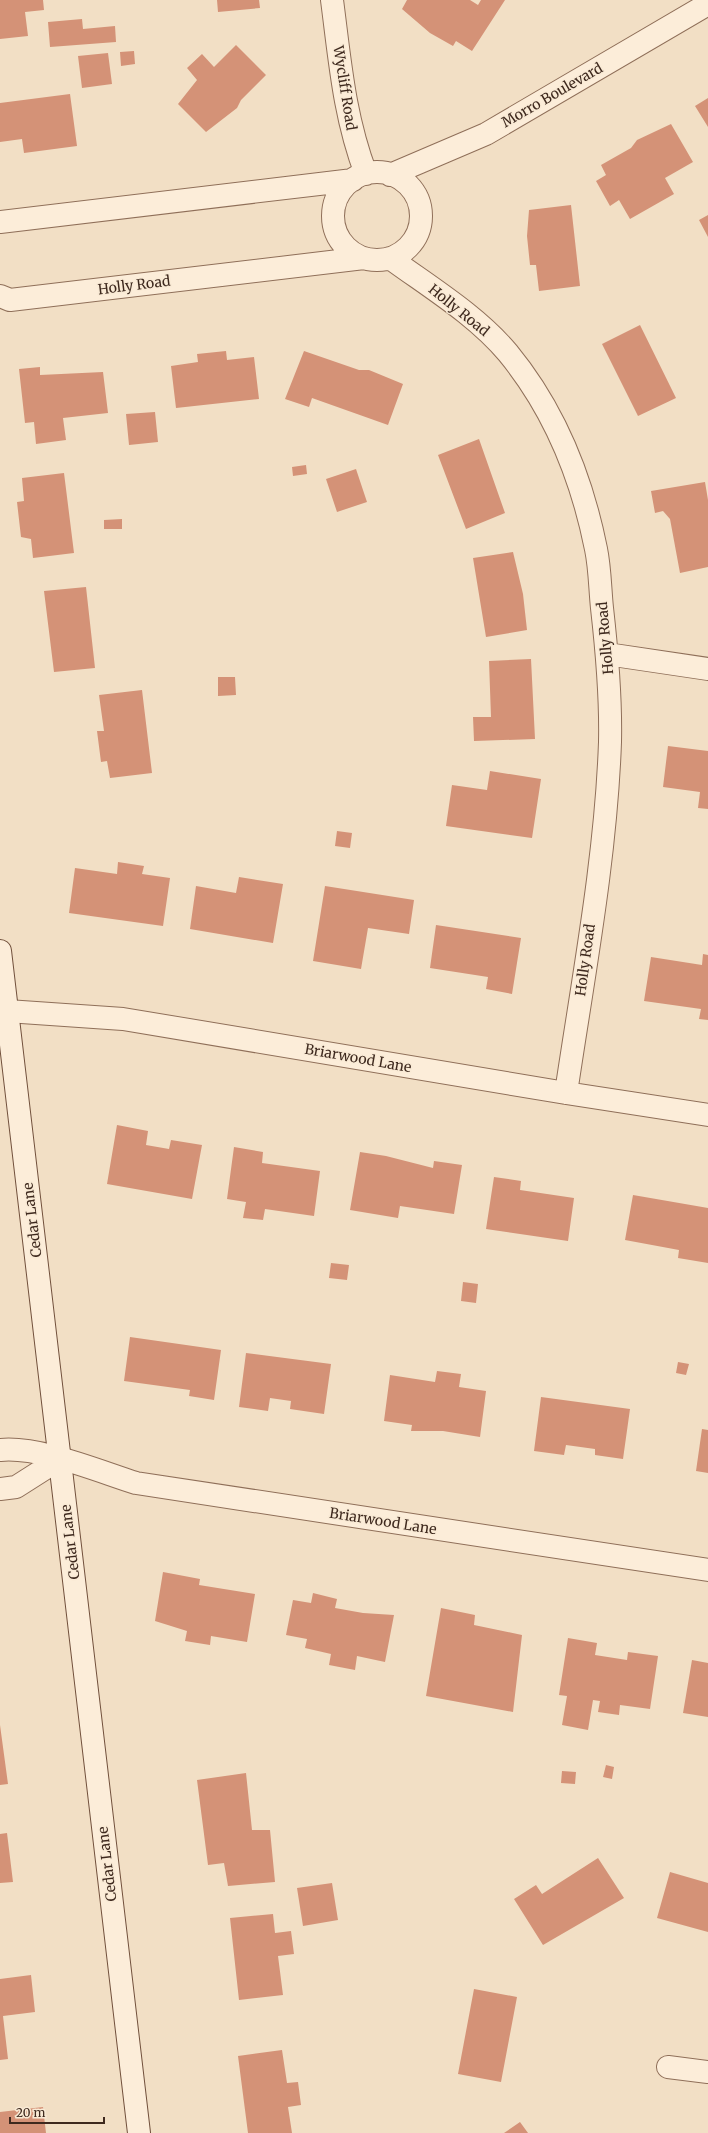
<svg xmlns="http://www.w3.org/2000/svg" width="708" height="2133" font-family="Merriweather,serif">
<style>
.building{fill:#d49277}
.lines{fill:none;stroke-linecap:round;stroke-linejoin:round}
.minor-casing{stroke:#8f6f59;stroke-width:24}
.secondary-casing{stroke:#71503c;stroke-width:24}
.minor{stroke:#fcedd9;stroke-width:22}
.secondary{stroke:#fcedd9;stroke-width:22}
.labels{text-anchor:middle;stroke-width:3;stroke-linejoin:round;paint-order:stroke}
.street-label{font-size:14px;fill:#3e291e;stroke:#f9ead5}
</style>
<rect width="100%" height="100%" fill="#f2dfc5"/>
<path class="building" d="M0,0h43l1,10 -19,2 3,24 -28,3z
M217,0h42l1,8 -42,4z
M407,0h63l8,5 3,-5h24l-33,51 -16,-10 -3,5 -23,-13 -28,-24z
M82,19l1,10 32,-3 1,16 -66,5 -2,-25z
M236,45l30,30 -25,25 -4,8 -31,24 -28,-28 19,-24 -10,-12 15,-14 12,13z
M134,51l1,13 -14,2 -1,-14z
M108,53l4,31 -30,4 -4,-32z
M70,94l7,52 -53,7 -2,-14 -22,3v-39z
M708,98v29l-13,-21z
M671,124l22,38 -28,16 9,16 -44,25 -11,-19 -9,6 -14,-25 10,-6 -5,-10 30,-17 6,-8z
M571,205l9,81 -41,5 -3,-26h-6l-3,-29 2,-26z
M708,215v22l-9,-17z
M640,325l36,73 -38,18 -36,-72z
M226,351l1,9 27,-3 5,42 -83,9 -5,-42 27,-4 -1,-8z
M304,351l55,19h10l34,14 -15,41 -76,-27 -3,9 -24,-8z
M40,367v8l63,-3 5,41 -45,5 3,22 -30,4 -2,-22 -9,1 -6,-54z
M155,412l3,30 -29,3 -3,-31z
M479,439l26,74 -39,16 -28,-74z
M306,465l1,9 -14,2 -1,-9z
M356,469l11,33 -30,10 -11,-33z
M64,473l10,80 -41,5 -2,-19 -10,-2 -4,-35 7,-1 -2,-23z
M705,482l3,18v67l-28,6 -10,-54 -7,-8 -8,2 -4,-22z
M122,519v10h-18v-9z
M513,552l10,42 4,36 -41,7 -13,-79z
M86,587l9,81 -41,4 -10,-81z
M531,659l4,80 -61,2 -1,-24h18l-2,-56z
M218,677h17l1,18 -18,1z
M142,690l10,83 -42,5 -3,-17 -6,1 -4,-31h7l-5,-36z
M668,746l40,5v58l-10,-1 2,-16 -37,-5z
M490,771l51,8 -9,59 -86,-12 6,-41 35,5z
M337,831l15,2 -2,15 -15,-2z
M118,862l26,4 -2,8 28,4 -7,48 -94,-13 6,-45 42,6z
M239,877l44,7 -10,59 -83,-14 6,-43 40,7z
M325,886l89,14 -5,34 -41,-6 -7,41 -48,-8z
M436,925l85,13 -9,56 -26,-5 2,-12 -58,-9z
M703,954l5,1v65l-9,-1 2,-10 -57,-8 7,-44 51,8z
M117,1125l31,6 -2,14 23,4 2,-9 31,5 -10,54 -85,-15z
M234,1147l29,5 -1,11 58,8 -6,45 -49,-7 -2,11 -20,-2 3,-16 -19,-3z
M360,1152l26,4 47,12 1,-7 28,4 -8,49 -54,-8 -2,12 -48,-8z
M494,1177l27,4 -1,9 54,8 -6,43 -82,-12z
M633,1195l75,13v55l-30,-5 1,-8 -54,-10z
M331,1263l18,2 -2,15 -18,-2z
M463,1282l15,2 -2,19 -15,-2z
M130,1337l91,13 -7,50 -25,-4 1,-6 -66,-9z
M246,1353l85,11 -7,50 -34,-5 1,-8 -21,-3 -2,13 -29,-4z
M678,1362l11,2 -3,11 -10,-2z
M437,1371l24,3 -2,13 27,4 -6,46 -37,-6h-32l1,-6 -28,-4 6,-46 45,7z
M541,1397l89,12 -7,50 -28,-4v-6l-29,-4 -2,10 -30,-4z
M702,1429l6,1v43l-12,-2z
M163,1572l37,7 -1,6 56,9 -8,48 -36,-6 -1,9 -25,-4 2,-10 -32,-10z
M313,1593l24,6 -2,9 28,5 31,2 -9,47 -28,-6 -2,14 -26,-5 2,-11 -26,-6 2,-9 -21,-4 7,-35 18,3z
M441,1608l34,7 -1,10 48,10 -9,77 -87,-16z
M568,1638l29,5 -2,12 32,5 1,-8 30,4 -8,53 -30,-4 -1,10 -21,-3 2,-11 -7,-1 -5,30 -26,-5 5,-29 -8,-1z
M692,1660l16,3v54l-25,-4z
M0,1725l8,59 -8,1z
M606,1765l8,2 -2,12 -9,-2z
M562,1771l14,1 -1,12 -14,-1z
M246,1773l6,57h18l5,52 -47,4 -4,-23 -16,2 -11,-85z
M7,1833l6,49 -13,1v-49z
M598,1858l26,40 -81,47 -29,-46 22,-14 6,9z
M670,1872l38,11v49l-51,-14z
M332,1883l6,37 -35,6 -6,-38z
M273,1914l2,19 16,-2 3,23 -16,2 5,39 -44,5 -9,-82z
M31,1975l4,37 -32,4 5,43 -8,1v-81z
M474,1989l43,8 -16,85 -43,-8z
M282,2050l5,33 11,-1 3,23 -13,2 4,26h-44l-10,-77z
M43,2107l3,26h-46v-21z
M520,2122l8,11h-24z"/>
<g class="lines">
<defs>
<path id="minor" d="M332,0c8,61 12,116 34,174
M333 216a44 44 0 1 1 88 0a44 44 0 1 1-88 0Z
M390,175l96,-41 222,-130
M0,222l353,-42
M390,258c41,30 86,57 118,95 46,56 74,126 88,196 4,19 4,40 6,59 5,44 9,89 8,134 -4,116 -27,236 -44,351
M0,296l10,4 354,-42
M607,654l101,15
M7,1011l116,8 443,74 142,22
M0,1450c39,-4 98,21 136,33l572,87
M0,1489l16,-2 44,-28
M668,2067l40,5"/>
<path id="secondary" d="M0,951l139,1182"/>
</defs>
<use href="#minor" class="minor-casing"/>
<use href="#secondary" class="secondary-casing"/>
<use href="#minor" class="minor"/>
<use href="#secondary" class="secondary"/>
</g>
<g class="labels">
<g class="street-label">
<text transform="translate(345 88) rotate(81)" y="5">Wycliff Road</text>
<text transform="translate(552 95) rotate(-30)" y="5">Morro Boulevard</text>
<text transform="translate(134 285) rotate(-7)" y="5">Holly Road</text>
<text transform="translate(459 310) rotate(39)" y="5">Holly Road</text>
<text transform="translate(605 638) rotate(-95)" y="5">Holly Road</text>
<text transform="translate(585 960) rotate(-82)" y="5">Holly Road</text>
<text transform="translate(358 1058) rotate(10)" y="5">Briarwood Lane</text>
<text transform="translate(32 1220) rotate(-97)" y="5">Cedar Lane</text>
<text transform="translate(383 1521) rotate(9)" y="5">Briarwood Lane</text>
<text transform="translate(70 1542) rotate(-97)" y="5">Cedar Lane</text>
<text transform="translate(107 1864) rotate(-97)" y="5">Cedar Lane</text>
</g>
</g>
<path d="M10 2117v6h94v-6" fill="none" stroke="#3e291e" stroke-width="2"/>
<text x="16" y="2117" font-size="12" fill="#3e291e" stroke="#f9ead5" stroke-width="3" paint-order="stroke">20 m</text>
</svg>
